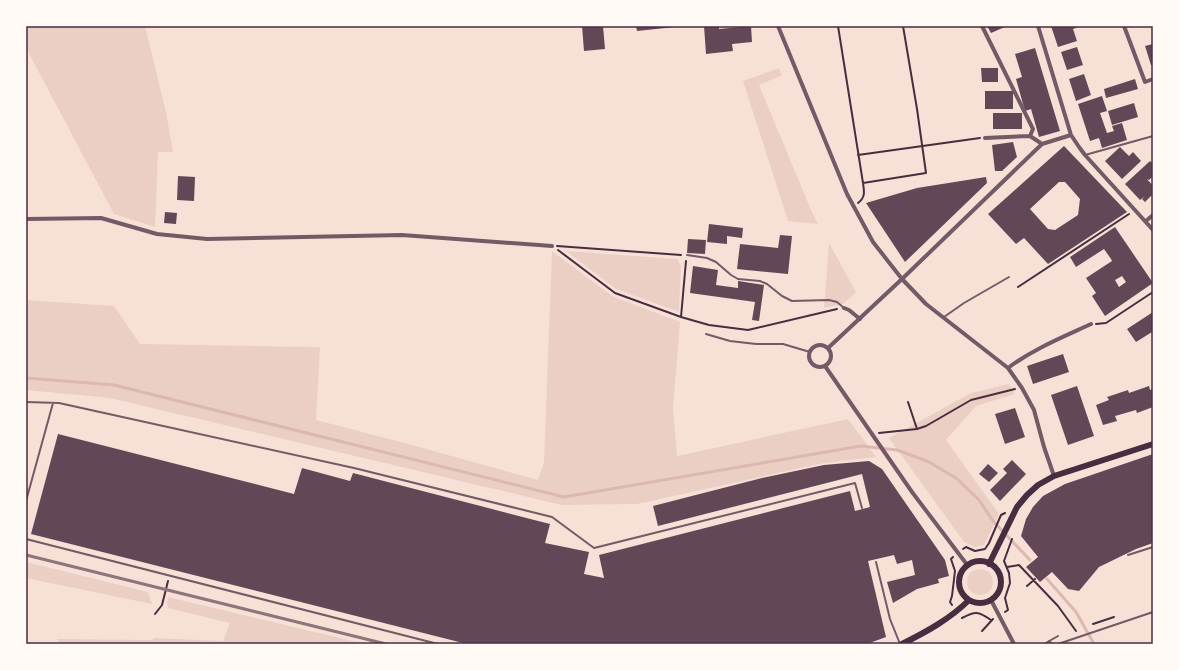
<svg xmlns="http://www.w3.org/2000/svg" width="1179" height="670" font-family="Merriweather,serif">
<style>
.green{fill:#ebcfc5}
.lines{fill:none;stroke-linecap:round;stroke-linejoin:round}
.stream{stroke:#dcb8b0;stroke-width:3}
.building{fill:#644757;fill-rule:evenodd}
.path{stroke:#4a2c40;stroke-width:2}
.service{stroke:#755966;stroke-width:2}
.minor{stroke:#755966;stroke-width:4}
.secondary{stroke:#4a2c40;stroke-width:6}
.rail{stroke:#8f747c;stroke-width:3}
.neatline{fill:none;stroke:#4a2c40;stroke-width:1.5}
</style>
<rect width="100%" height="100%" fill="#f7e1d7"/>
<path class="green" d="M26,26h119l21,86 7,40h-15l-3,75 -41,-13 -88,-166z
M779,68l3,7 -23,10 52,125 7,14 -30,-3 -45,-140z
M829,243l27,49 -13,12 -19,4z
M552,251l60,45 68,26 -7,86 4,48 171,-37 28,38 -52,6 -187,41 -75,1 -452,-107 -84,-8v-90l88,6 26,38 180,3 -4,73 85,22 137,38 6,-17z
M566,251l111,8 4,7 -2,46 -63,-23z
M1009,384l6,10 -39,12 -30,34 53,74 -15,31 -9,2 -11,-5 -75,-104 82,-45z
M26,562l122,30 4,12 -126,-26z
M967 582a13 13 0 1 1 26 0a13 13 0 1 1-26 0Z
M168,597l197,47h-288l-18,-1 -2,-4 95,1 2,-2 69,3 7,-18 -62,-15 -1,-5z"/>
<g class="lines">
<path class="stream" d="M26,378l88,7 450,112 297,-51 36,4 30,11 29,17 23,22 14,21 37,39
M1047,579l29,33 18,32"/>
</g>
<path class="building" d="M582,26h21l2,23 -21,2z
M636,26h39v1l-38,4z
M704,26h15v3l32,-3 1,16 -20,2 1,7 -27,3z
M987,26h20l-16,7z
M1051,26h30l-8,3 4,12 -19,6z
M1153,44v21h-2l-6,-19z
M1077,47l6,18 -16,5 -6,-18z
M1035,48l25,83 -21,6 -8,-28 -6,2 -9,-32 6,-2 -7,-23z
M981,68h17v14h-16z
M1084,74l7,21 -15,6 -7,-22z
M1135,79l3,10 -32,9 -2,-9z
M985,91h28v18h-28z
M1102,96l5,15 -7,2 7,20 7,-2 -2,-5 10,-3 5,17 -25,8 -3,-10 -9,3 -12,-37z
M1134,103l4,14 -26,8 -4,-14z
M993,113h29v16h-29z
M1013,142l4,15 -15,14h-7l-3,-26z
M1064,146l63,66 -79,52 -24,-26 -8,6 -28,-30zM1059,182h6l15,17 -2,16 -23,15 -7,-1 -18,-20z
M1120,147l9,9 4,-4 8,9 -19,18 -17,-18z
M1150,161l3,3v12l-4,4 -2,-1 6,7v8l-8,8 -3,-3 3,-3 -5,4 -15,-16z
M178,176l17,1 -1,24 -17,-1z
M986,177l1,6 -82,79 -39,-59 51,-15z
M165,212l12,1 -1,11 -12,-1z
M709,224l34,4 -1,10 -15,-2v8l-20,-2z
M1115,227l38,56 -48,33 -13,-20 4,-3 -10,-15 26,-17 -1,-2 -7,-10 -28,18 -6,-10zM1122,276l4,6 -7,5 -4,-7z
M780,235l12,1 -4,38 -51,-5 3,-25 38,4z
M688,239l18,1 -1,14 -18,-1z
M693,266l25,4 -2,15 22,3v-7l26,4 -5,36 -7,-1 3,-18 -65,-9z
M1153,312v21l-1,-1 -16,10 -9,-13z
M1063,354l6,18 -36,12 -6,-18z
M1077,386l17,50 -26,9 -17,-50z
M1149,386l1,4 3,-1v18l-16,6 -1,-3 -21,6 2,5 -14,4 -7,-20 13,-5 -2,-3 21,-7 1,3z
M1015,408l10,29 -20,7 -10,-30z
M58,434l236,60 8,-26 48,13 3,-8 197,51 -5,19 44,9 -5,22 20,4 -5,-23 251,-64 5,20 15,-4 -8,-33 -204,52 -5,-20 109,-28 62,-13 45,-4 13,8 63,91 4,16 -11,3 1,4 -22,6 -24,14 -6,-21 28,-7 -3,-15 -15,4 -3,-9 -26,6 18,76 -19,7h-400l-436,-110z
M1153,454v89l-17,6 -37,18 -20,24 -11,-2 -16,-17 -12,10 -14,-15 12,-10 -17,-21 5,-17 7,-12 10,-11 22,-12z
M1012,460l14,14 -26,27 -10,-11 17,-17 -4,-4z
M988,464l10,9 -9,9 -10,-8z"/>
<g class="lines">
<path class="path" d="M838,26l25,157 63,-10 -9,-64 -14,-83
M858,155l122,-17
M858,203c8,-6 6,-12 5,-20
M557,246l124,9
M558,250l57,43 66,24 28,8 39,5 89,-21
M1018,287l111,-73
M681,317l5,-56
M1096,324l10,-1 47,-31
M908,402l9,27
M879,433l38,-4 9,-3 45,-26 44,-11
M963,549l3,-2 9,4 10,-2 4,-6 12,-28 4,-2
M1007,567l12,-2 39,41 18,25
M1027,586l8,-7
M952,605l-2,-3 2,-6 3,-25 -4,-12 2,-2
M1005,612l3,-2 -3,-12 5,-15 -1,-10 -5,-12 8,-22
M155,614l7,-9 6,-24
M962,618c13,-7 16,-7 29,2
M1093,624l21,-7
M982,631l11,-12"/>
<path class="service" d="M1085,155l68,-19
M687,255l20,3 9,4 15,13 7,4 22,2 7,3 15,12 10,5 37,-1 8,2 7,6
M944,317l20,-14 45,-26
M706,334l24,7 26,3h27l27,8
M26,402l33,1 295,65 198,49 42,31 261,-65 7,25
M26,501l27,-98
M26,539l412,105
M1128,555l25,-8
M876,562l14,57 10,25
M1049,641l3,3
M1044,644l14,-8
M1058,644l95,-32"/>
<path class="minor" d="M778,26l69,168 26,48 29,37 24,25 82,64 14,20 12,22 10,37 10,29
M982,26l51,103 -3,7
M1038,26l33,109 8,12 6,8 68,75
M1124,26l21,56 8,-3
M985,138l45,-2 12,8
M26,219l75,-1 56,16 50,5 195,-4 150,11
M1146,221l7,-6
M844,308l5,2 11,9
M809 356a11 11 0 1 1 22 0a11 11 0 1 1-22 0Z
M828,348l74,-69 140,-135 29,-9
M825,366l87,126 56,74
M1008,368c25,-19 55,-31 83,-44
M991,600l23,44"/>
<path class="secondary" d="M959 582a21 21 0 1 1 42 0a21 21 0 1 1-42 0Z
M989,564l28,-57 10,-12 11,-10 16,-9 99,-32
M902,644c24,-12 48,-25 67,-44"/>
<path class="rail" d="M26,555l360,89"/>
</g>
<rect width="1179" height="670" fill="none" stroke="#fffaf5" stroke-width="54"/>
<rect x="27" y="27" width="1125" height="616" class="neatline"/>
</svg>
